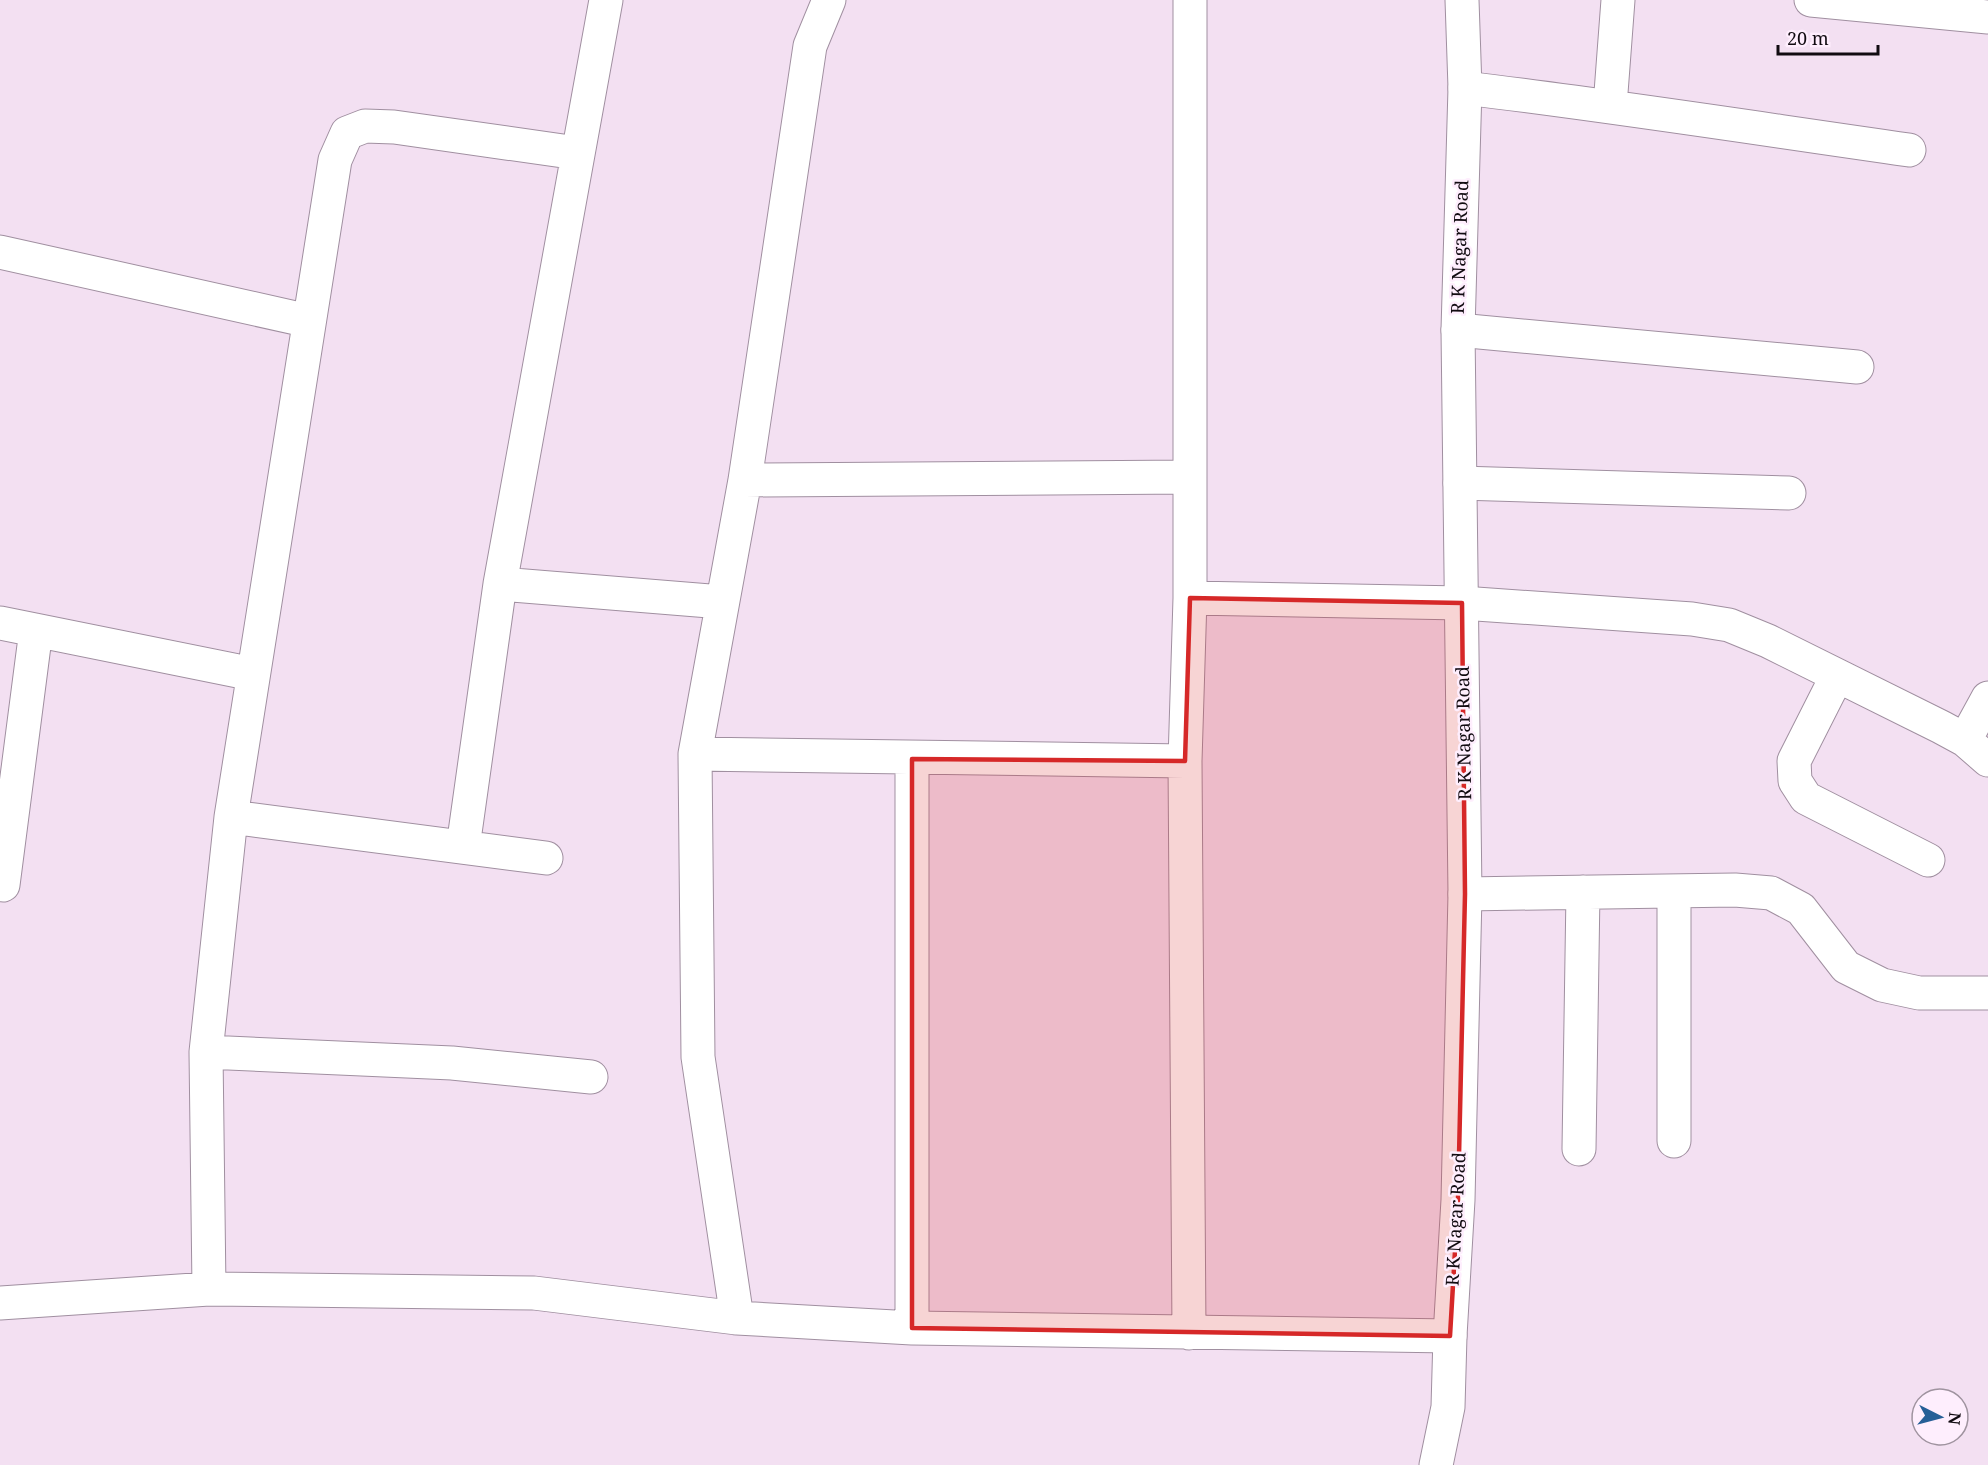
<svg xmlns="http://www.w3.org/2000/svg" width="1988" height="1465" font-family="'Noto Serif',serif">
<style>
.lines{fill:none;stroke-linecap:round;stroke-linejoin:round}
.minor-casing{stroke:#a08fa0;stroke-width:35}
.major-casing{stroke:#a08fa0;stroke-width:35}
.minor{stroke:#fff;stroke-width:33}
.major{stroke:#fff;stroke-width:33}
.marked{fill:#d62828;fill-opacity:0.2;stroke:#d62828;stroke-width:4.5;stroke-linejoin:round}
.labels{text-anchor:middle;stroke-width:5;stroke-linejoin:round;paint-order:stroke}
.street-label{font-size:18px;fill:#110b11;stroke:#feeefd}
</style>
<rect width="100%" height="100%" fill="#f3e0f2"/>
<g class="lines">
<defs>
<path id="minor" d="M829,0l-19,46 -65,434 -50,274 3,303 39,261 175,10 538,8
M1811,0l177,17
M1465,88c149,18 296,41 444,62
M1610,106l8,-106
M0,252l309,69
M1458,330l399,37
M745,480l445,-3
M1460,483l329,10
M500,584l222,18
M1190,598l272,5 230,16 37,6 39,16 173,86 24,13 23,20
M0,623l253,51
M1837,676l-43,85 1,20 11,17 122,62
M1965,740l23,-42
M695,754l490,7
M231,817l315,41
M463,847l37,-263 106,-584
M3,885l33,-255
M1674,891v250
M1465,894l270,-4 36,3 30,16 45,58 36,18 37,8h69
M206,1052l246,11 139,14
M1579,1149l4,-257
M209,1289l-3,-237 25,-235 104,-657 12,-27 18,-7 29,1 183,26
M0,1303l209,-14 325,4 203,25
M912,1328v-569
M1189,1333l-4,-572 5,-163v-598"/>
<path id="major" d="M1436,1465l12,-58 2,-71 8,-136 7,-306 -7,-564 7,-242 -3,-88"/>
</defs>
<use href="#minor" class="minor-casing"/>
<use href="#major" class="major-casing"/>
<use href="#minor" class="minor"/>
<use href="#major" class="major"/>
</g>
<path class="marked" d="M1190,598l272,5 3,291 -7,306 -8,136 -538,-8v-569l273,2z"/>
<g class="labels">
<g class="street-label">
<text transform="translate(1460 247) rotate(-88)" y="6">R K Nagar Road</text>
<text transform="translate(1464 733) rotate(-91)" y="6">R K Nagar Road</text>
<text transform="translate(1456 1219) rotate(-87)" y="6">R K Nagar Road</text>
</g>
</g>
<g transform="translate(1940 1417) rotate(96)"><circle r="28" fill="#feeefd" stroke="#9f939f" stroke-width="1.5"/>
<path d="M0-4.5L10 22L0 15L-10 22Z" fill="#265f97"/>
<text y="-9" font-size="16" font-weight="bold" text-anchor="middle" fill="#110b11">N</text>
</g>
<path d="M1778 45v9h100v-9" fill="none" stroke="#110b11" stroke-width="3"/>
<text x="1787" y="45" font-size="18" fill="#110b11" stroke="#feeefd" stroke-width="4.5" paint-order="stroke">20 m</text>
</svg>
